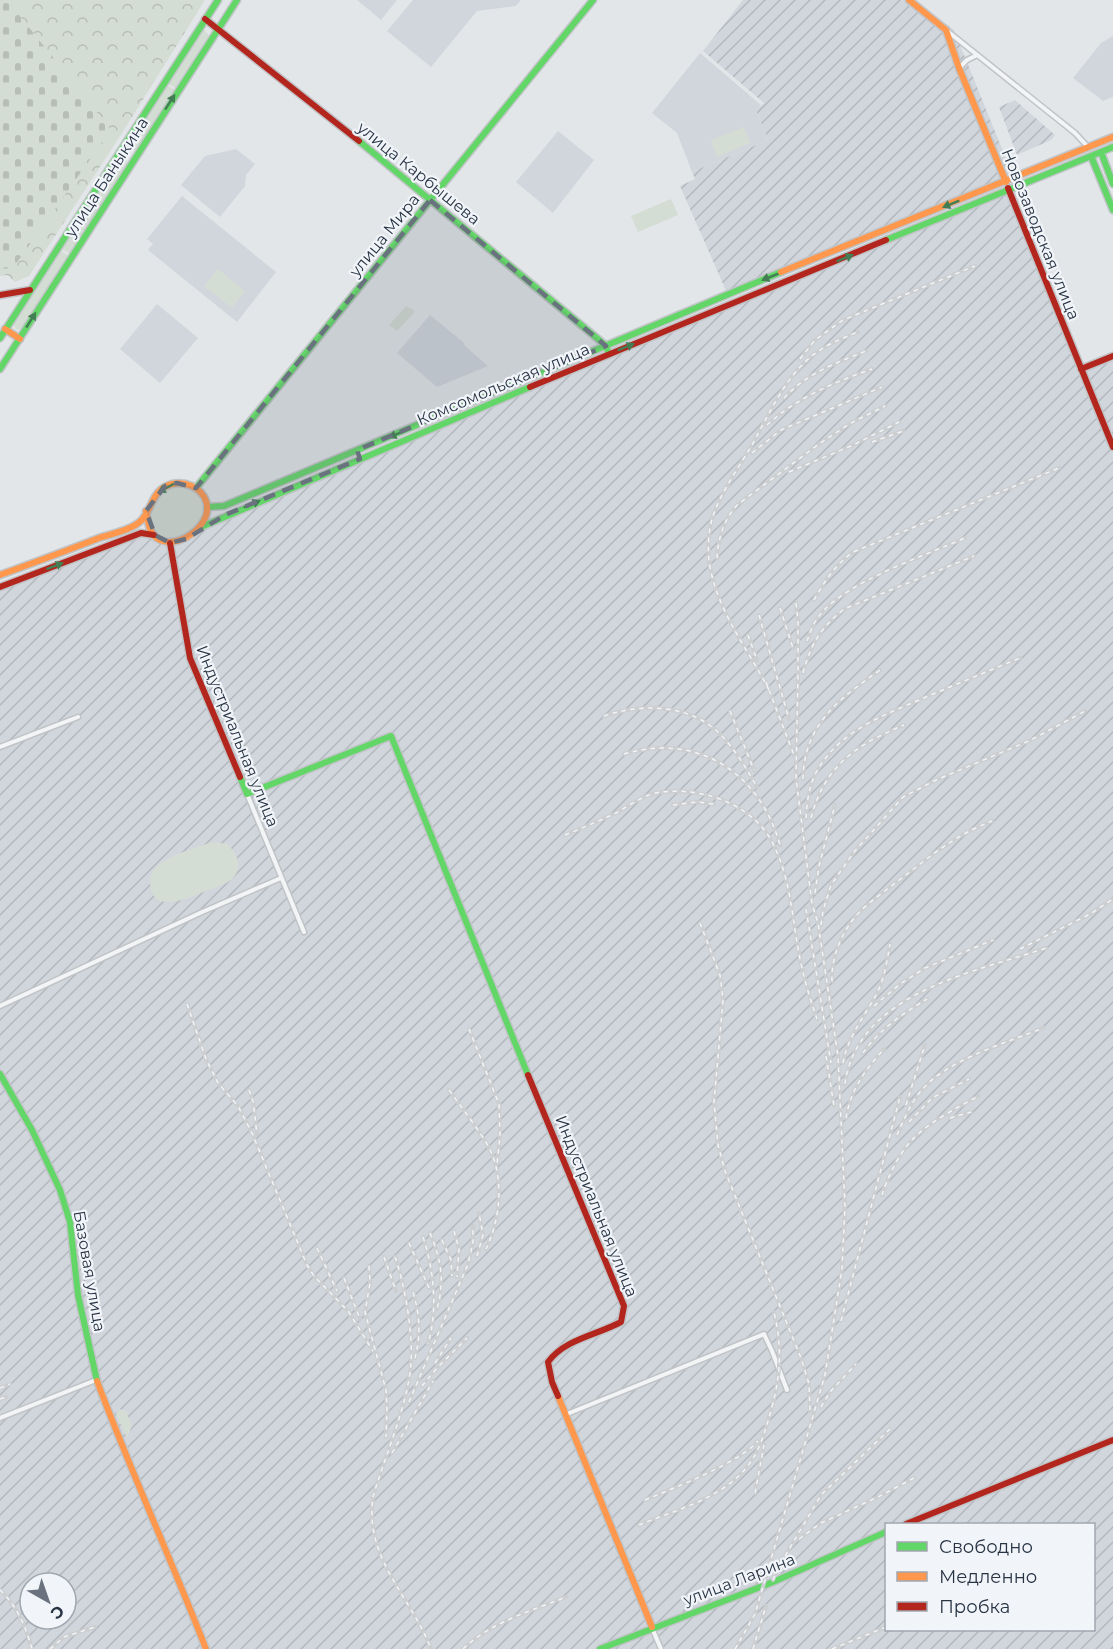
<svg xmlns="http://www.w3.org/2000/svg" width="1113" height="1649" font-family="Montserrat,sans-serif">
<style>
.built{fill:#d1d6dc}
.industrial{fill:url(#industrial-furrows);fill-rule:evenodd}
.grass{fill:#d4ddd4}
.forest{fill:url(#forest-crowns)}
.cemetery{fill:url(#cemetery-stones)}
.lines{fill:none;stroke-linecap:round;stroke-linejoin:round}
.street-casing{stroke:#c1c4c7;stroke-width:7}
.fast-casing{stroke:#c1c4c7;stroke-width:9}
.slow-casing{stroke:#c1c4c7;stroke-width:9}
.jam-casing{stroke:#c1c4c7;stroke-width:9}
.street{stroke:#f3f4f5;stroke-width:4}
.fast{stroke:#63d668;stroke-width:6}
.slow{stroke:#ff974d;stroke-width:6}
.jam{stroke:#b3261e;stroke-width:6}
.rail-casing{stroke:#ccced0;stroke-width:4}
.rail{stroke:#f1f4f8;stroke-width:1.5;stroke-dasharray:4.5;stroke-linecap:butt}
.oneway{fill:#437d54}
.marked{fill:#69727e;fill-opacity:0.2;stroke:#69727e;stroke-width:4.5;stroke-dasharray:12 8;stroke-linejoin:round}
.labels{text-anchor:middle;stroke-width:4.5;stroke-linejoin:round;paint-order:stroke}
.street-label{font-size:16px;fill:#283444;stroke:#f1f4f8}
</style>
<defs>
<pattern id="industrial-furrows" width="10" height="10" patternUnits="userSpaceOnUse" patternTransform="scale(1.5)"><rect width="10" height="10" fill="#d1d6dc"/><path d="M-1 1l2-2M0 10L10 0M9 11l2-2" fill="none" stroke="#b3b8be"/></pattern>
<pattern id="forest-crowns" width="20" height="18" patternUnits="userSpaceOnUse" patternTransform="scale(1.5)"><rect width="20" height="18" fill="#d4ddd4"/><path d="M2 6a3 3 0 1 1 6 0M12 15a3 3 0 1 1 6 0" fill="none" stroke="#b6beb7"/></pattern>
<pattern id="cemetery-stones" width="16" height="16" patternUnits="userSpaceOnUse" patternTransform="scale(1.5)"><rect width="16" height="16" fill="#d4ddd4"/><path d="M2 7V4a2 2 0 0 1 4 0v3zM10 15v-3a2 2 0 0 1 4 0v3z" fill="#b6beb7"/></pattern>
</defs>
<rect width="100%" height="100%" fill="#e3e6e9"/>
<path class="built" d="M357,0h40l-16,20z
M413,0h108l-5,6 -39,5 -46,56 -44,-36z
M1113,36v61l-10,4 -30,-23 28,-35z
M700,53l61,52 -5,5 12,30 -76,32 -15,-39 -25,-20z
M558,131l36,29 -41,53 -37,-31z
M236,149l19,15 -9,11 -1,11 -25,31 -39,-32 24,-29z
M182,196l94,76 -39,50 -89,-72 5,-6 -6,-5z
M157,304l41,34 -38,45 -40,-34z
M430,315l33,27 2,4 23,20 -51,21 -40,-34z"/>
<path class="industrial" d="M743,0h171l40,30 59,146 -286,117 -47,-107 15,-7 -3,-7 76,-32 -12,-30 8,-7 -61,-52z
M1015,100l40,35 -4,5 -34,15 -18,-48z
M1009,190l104,259v1200h-1113v-1063l141,-53 29,10 30,-18zM886,1524h208v106h-208zM30,1583h36v36h-36z
M1113,359v85l-30,-73z"/>
<path class="grass" d="M204,30l4,4v3l-32,51 -8,-4 33,-52z
M167,85l8,5 -39,60 -6,1 -2,-5z
M744,127l6,16 -33,14 -6,-17z
M123,157l4,2v6l-57,89 -8,-5z
M671,199l7,16 -40,17 -7,-16z
M61,251l8,5 -46,72 -7,2 -2,-5z
M218,269l27,22 -13,17 -28,-22z
M406,306l8,4v3l-17,18 -7,-5v-2z
M183,485c50,16 -2,76 -27,45 -16,-20 6,-43 27,-45z
M212,842l15,2c11,9 17,25 4,36 -6,5 -18,8 -25,11 -18,7 -55,25 -56,-9 -1,-23 44,-33 62,-40z
M119,1409l7,2 6,15 -5,12 -11,-24z"/>
<path class="forest" d="M0,0h205l-81,130 -95,146 -14,6 -8,-7 -7,1z"/>
<path class="cemetery" d="M0,0h7l104,130 -98,138 -13,1z"/>
<g class="lines">
<defs>
<path id="street" d="M946,30l129,103 13,14
M959,68l8,-8 10,-5
M0,747l78,-30
M247,794l57,138
M0,1006l200,-93 81,-35
M567,1414l197,-80 8,17 15,39
M0,1418l96,-38
M652,1628l9,21"/>
<path id="fast" d="M359,141l239,198 8,7 3,8
M1101,152l12,32
M1091,156l22,54
M886,240l227,-93
M0,338l218,-338
M0,369l237,-369
M196,488l397,-488
M207,507l17,-1 557,-234
M199,528l331,-141
M240,777l7,17 144,-58 137,339
M0,1074l32,56 28,60 10,32 8,73 19,86
M600,1649l173,-67 113,-50"/>
<path id="slow" d="M909,0l37,30 13,38 47,114
M781,272l332,-135
M5,329l15,10
M0,575c33,-12 66,-24 99,-37 12,-4 28,-7 38,-14 16,-10 12,-34 35,-40 13,-3 29,3 34,17 10,28 -43,59 -56,28 -2,-6 -3,-12 -4,-18
M97,1381c34,91 74,178 109,268
M558,1396l94,231"/>
<path id="jam" d="M205,19l154,122
M1008,188l105,259
M0,295l30,-5
M1081,369l32,-13
M530,387l356,-147
M170,543l20,115 50,119
M0,587l141,-54 13,2
M528,1075l96,231 -3,16c-24,13 -56,17 -73,40l4,20 6,14
M906,1524l207,-84"/>
</defs>
<use href="#street" class="street-casing"/>
<use href="#fast" class="fast-casing"/>
<use href="#slow" class="slow-casing"/>
<use href="#jam" class="jam-casing"/>
<use href="#street" class="street"/>
<use href="#fast" class="fast"/>
<use href="#slow" class="slow"/>
<use href="#jam" class="jam"/>
<defs>
<path id="rail" d="M800,359l15,-19 28,-20 132,-54
M784,398c23,-25 52,-35 82,-47
M767,425c29,-27 68,-43 105,-56
M872,442l31,-11
M752,453l29,-23 101,-43
M789,472l62,-26 48,-24
M717,558c1,-20 7,-38 20,-53l82,-61 30,-20 36,-18
M814,600c10,-18 21,-35 39,-48l206,-84
M796,603l2,17v52l-2,106 16,126 6,19 20,133 7,150 -3,63 -17,106
M780,608l13,40
M759,615l30,104
M748,635l9,25
M807,641c3,-8 6,-18 12,-25 26,-34 105,-60 146,-78
M803,673c8,-29 17,-45 41,-64l130,-53
M766,682l28,73
M769,690c-21,-41 -50,-76 -59,-123 -3,-17 -2,-38 4,-54 9,-24 25,-46 38,-68 15,-27 29,-59 51,-81 15,-16 35,-24 55,-32
M730,711l24,59
M604,716c38,-13 85,-12 115,17 16,16 27,35 38,54
M624,754c74,-22 136,19 156,91
M803,779c1,-55 36,-80 77,-109
M673,805l24,-3 17,2
M806,818c1,-16 3,-34 12,-49 24,-40 67,-54 108,-72 31,-13 62,-26 94,-39
M811,818c14,-53 45,-73 93,-93
M565,835c17,-7 34,-14 51,-22 14,-8 29,-19 45,-21 45,-5 97,14 115,58 14,31 16,65 22,98 4,24 11,48 19,71
M815,893l4,-27 16,-61
M806,909l25,154
M700,923l20,52 3,25 -9,102 4,43 7,26 76,187 8,26 1,27
M821,925l2,-14 8,-26 23,-33 49,-55 33,-17 95,-40 54,-29
M1020,949l70,-35 23,-15
M832,981c-1,-23 9,-47 23,-64 12,-14 29,-25 43,-36 33,-25 55,-45 94,-60
M187,1004l19,55 12,24 20,23 14,27 55,132 7,11 34,35 25,40
M874,1006l26,-22 25,-16 68,-28
M469,1029l30,75 1,32 -3,28
M863,1053c17,-24 39,-39 64,-54
M826,1056l8,50
M843,1063c5,-28 23,-48 35,-72 7,-15 9,-31 12,-47
M845,1084c12,-91 130,-112 201,-136
M249,1090l4,11 4,33
M449,1090c13,18 27,36 38,54 18,31 14,74 -1,105
M906,1105l19,-60
M846,1118c5,-29 19,-48 38,-69
M950,1118l21,-6
M909,1122l23,-24 37,-19
M897,1135c7,-15 13,-31 24,-44 25,-31 85,-48 122,-63
M882,1195c6,-18 16,-40 29,-54 16,-18 47,-34 68,-45
M454,1231l5,18 -2,28
M430,1233c11,26 15,48 7,76
M423,1237c11,33 15,73 5,107
M442,1240l9,20 1,16
M409,1243l20,45
M317,1248l20,43
M477,1256l6,-21 -4,-22
M384,1257l12,34
M395,1257c10,28 18,76 16,106 -3,42 -26,92 -38,134 -9,62 38,99 58,152
M369,1266l1,17 -5,29 21,78 1,19 -1,28
M344,1278l16,41
M413,1292c7,23 8,44 2,66
M841,1321l59,-224
M435,1363l16,-25
M422,1386l15,-18 30,-30
M0,1388l10,-4
M0,1399l6,-2
M409,1402l59,-138 5,-22v-16
M772,1407c9,-34 10,-61 2,-95
M821,1407l9,-15 26,-28
M392,1453l41,-72
M755,1493l9,-48
M645,1500c29,-12 94,-37 113,-59
M639,1525c44,-18 98,-30 119,-76 7,-15 11,-32 16,-49
M799,1539l22,-16 57,-26 36,-19
M773,1580l5,-12 43,-73 69,-66
M0,1590c17,16 26,37 32,59
M50,1649l14,-12 31,-10
M463,1649c28,-27 68,-38 103,-52
M735,1649l20,-35 72,-246
M753,1649l13,-43
M832,1649l54,-22"/>
</defs>
<use href="#rail" class="rail-casing"/>
<use href="#rail" class="rail"/>
</g>
<defs><path id="oneway-solid" d="M-6-.8H1V-3.2L6.5 0L1 3.2V.8H-6Z" transform="scale(1.5)"/></defs>
<g class="oneway">
<use href="#oneway-solid" transform="translate(170 102) rotate(-57)"/>
<use href="#oneway-solid" transform="translate(951 204) rotate(158)"/>
<use href="#oneway-solid" transform="translate(845 258) rotate(-22)"/>
<use href="#oneway-solid" transform="translate(770 277) rotate(158)"/>
<use href="#oneway-solid" transform="translate(31 320) rotate(-58)"/>
<use href="#oneway-solid" transform="translate(626 347) rotate(-22)"/>
<use href="#oneway-solid" transform="translate(397 434) rotate(157)"/>
<use href="#oneway-solid" transform="translate(166 488) rotate(152)"/>
<use href="#oneway-solid" transform="translate(252 504) rotate(-23)"/>
<use href="#oneway-solid" transform="translate(55 566) rotate(-21)"/>
</g>
<path class="marked" d="M430,200l176,146 -249,104 3,9 -135,56 -39,24 -16,4 -15,-8 -9,-24 19,-25 12,-3 19,5z"/>
<g class="labels">
<g class="street-label">
<text transform="translate(419 173) rotate(39)" y="6">улица Карбышева</text>
<text transform="translate(106 177) rotate(-57)" y="6">улица Баныкина</text>
<text transform="translate(1041 234) rotate(68)" y="6">Новозаводская улица</text>
<text transform="translate(384 235) rotate(-51)" y="6">улица Мира</text>
<text transform="translate(503 384) rotate(-23)" y="6">Комсомольская улица</text>
<text transform="translate(238 736) rotate(68)" y="6">Индустриальная улица</text>
<text transform="translate(597 1206) rotate(68)" y="6">Индустриальная улица</text>
<text transform="translate(90 1271) rotate(80)" y="6">Базовая улица</text>
<text transform="translate(739 1579) rotate(-21)" y="6">улица Ларина</text>
</g>
</g>
<rect x="885" y="1523" width="210" height="108" fill="#f1f4f8" stroke="#a1a7b0" stroke-width="1.5"/>
<rect x="897" y="1542" width="30" height="9" fill="#63d668" stroke="#a1a7b0" stroke-width="1.5"/>
<text x="939" y="1553" font-size="18" fill="#283444">Свободно</text>
<rect x="897" y="1572" width="30" height="9" fill="#ff974d" stroke="#a1a7b0" stroke-width="1.5"/>
<text x="939" y="1583" font-size="18" fill="#283444">Медленно</text>
<rect x="897" y="1602" width="30" height="9" fill="#b3261e" stroke="#a1a7b0" stroke-width="1.5"/>
<text x="939" y="1613" font-size="18" fill="#283444">Пробка</text>
<g transform="translate(48 1601) rotate(140)"><circle r="28" fill="#f1f4f8" stroke="#a1a7b0" stroke-width="1.5"/>
<path d="M0-4.5L10 22L0 15L-10 22Z" fill="#69727e"/>
<text y="-9" font-size="16" font-weight="bold" text-anchor="middle" fill="#283444">С</text>
</g>
</svg>
